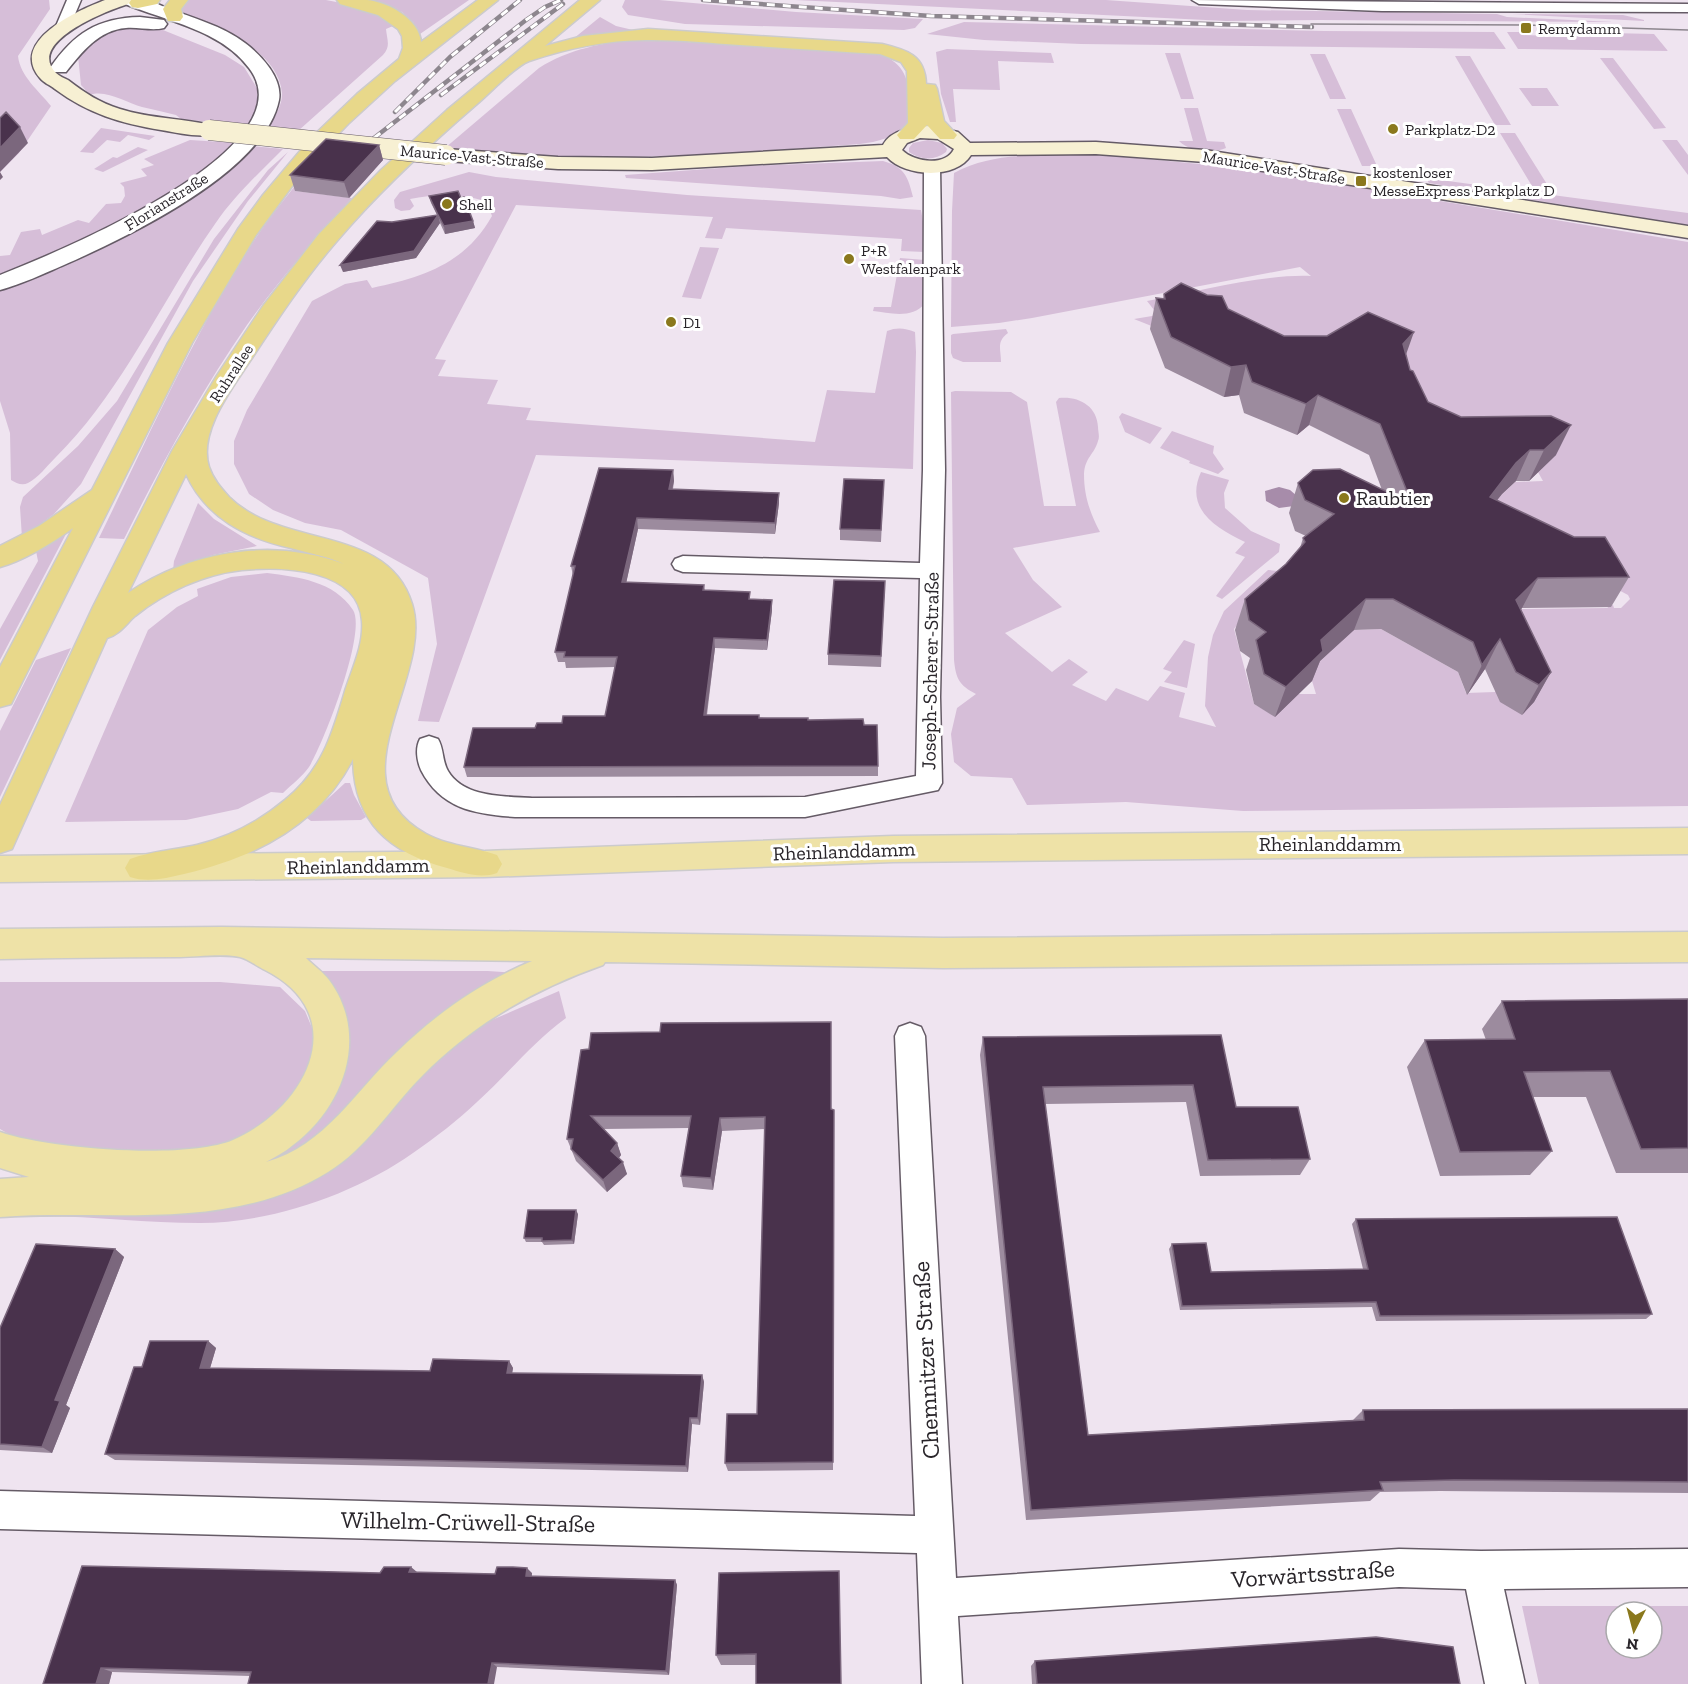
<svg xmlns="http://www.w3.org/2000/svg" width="1688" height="1684" font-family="'Zilla Slab',serif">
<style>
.green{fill:#d6bed8;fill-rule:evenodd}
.water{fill:#a78caa}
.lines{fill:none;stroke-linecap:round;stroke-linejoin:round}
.minor-casing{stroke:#655b66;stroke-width:3}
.tertiary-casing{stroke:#655b66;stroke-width:3}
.secondary-casing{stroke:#655b66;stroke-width:3}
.primary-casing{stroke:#cccbcc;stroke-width:3}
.trunk-casing{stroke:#cccbcc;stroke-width:3}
.minor{fill:#fff;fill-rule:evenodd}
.tertiary{fill:#fff;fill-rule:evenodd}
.secondary{fill:#f7f0d3;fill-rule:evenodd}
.primary{fill:#eee2a7;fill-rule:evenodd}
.trunk{fill:#e8d88a;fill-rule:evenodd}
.tram{stroke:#8d868e;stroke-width:1.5}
.rail-casing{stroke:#8d868e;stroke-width:4.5}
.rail{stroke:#fff;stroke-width:3;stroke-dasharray:8;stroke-linecap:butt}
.secondary-bridge-casing{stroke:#655b66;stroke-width:21;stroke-linecap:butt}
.secondary-bridge{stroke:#f7f0d3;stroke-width:20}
.wall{fill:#9c8b9e}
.shaded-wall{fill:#7b677d}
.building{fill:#49324c;stroke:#7b677d;stroke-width:1.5}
.poi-dot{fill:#8a781d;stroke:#fff;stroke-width:2}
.labels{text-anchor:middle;stroke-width:6;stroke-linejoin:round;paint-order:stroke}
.far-poi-label{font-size:16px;fill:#29252a;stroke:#fff;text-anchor:start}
.far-street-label{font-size:16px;fill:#29252a;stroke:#fff}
.poi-label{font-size:20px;fill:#29252a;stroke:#fff;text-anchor:start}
.street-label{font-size:20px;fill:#29252a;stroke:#fff}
.near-street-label{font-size:24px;fill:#29252a;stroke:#fff}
</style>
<rect width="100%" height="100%" fill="#efe4f0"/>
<path class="green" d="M0,0h49l1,9 -32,47c2,20 21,35 33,50l-32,47 -19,19z
M187,0h139l46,9 21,17 -7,3c1,11 5,17 -3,26l-85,76 -29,-4c5,-9 14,-23 13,-34 -4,-44 -64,-64 -98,-80l-5,-4z
M371,0h98l-49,34 -7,-12 -11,-10z
M625,0h34l137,12 127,7 -8,9 -11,2 -219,-6 -57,-9 -6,-8z
M795,0h311l141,10 250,4 10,3 107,5 -294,-2 -94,1z
M1512,14l111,1 21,5v1z
M600,17l16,9 17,4 -60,9z
M964,22l360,9 170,1 12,17 -425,-5 -97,-4 -57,-6z
M124,26l34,2 67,27 19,12 13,21v15l-7,23 -69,-7 -5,-4c-11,-3 -22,-5 -34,-8 -15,-4 -36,-18 -52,-12l-9,-10 -3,-29 8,-16z
M1507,32h12l3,3 32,1 -1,-3 13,-1 88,2 14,17 -150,-2z
M637,39l243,15c35,14 28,39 28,71 -12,12 -31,17 -48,19l-126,9 -124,5 -65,-1 -100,-9 94,-80c30,-19 63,-25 98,-29z
M947,49l104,4 3,10 -56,-2 2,29 -47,-1 3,33h-6l-9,-28 -5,-42z
M1165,53h15l14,46h-13z
M1310,54h15l21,45h-16z
M1455,56h15l41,69h-16z
M1600,58h13l53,70 -12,1z
M1519,88h28l12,18h-27z
M1184,108h14l9,33 17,1 2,6c-15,6 -36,4 -47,-7h14z
M1337,109h14l26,57h-15z
M101,128l54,8 -6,4 -21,-5 -8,7 -13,-2 -14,13 -13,-1z
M1500,133h15l35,56 -18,-3z
M190,140l47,3 -58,46 -75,44 -104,41v-18l10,-1 11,-23 19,-3 2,6 36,-15 11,3 17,-19 15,-1 4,-7 -1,-9 -4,-4 27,-7 -6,-7 13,-4 -10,-6z
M928,140l14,3 5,6 -1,3c-11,9 -26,8 -37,0v-4l4,-5z
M1662,140h15l11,15v20z
M250,146l33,3c-24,24 -49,47 -68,75 -54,77 -92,167 -160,234 -8,8 -17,20 -27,25 -6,3 -12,0 -17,-3l-1,-47 -10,-32v-111l18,-7z
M138,147l10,3 -45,22 -9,-3 19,-12 4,1z
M288,152l-40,49 -55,80 -112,203 -27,30 -32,24 -2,-31 3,-10 55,-51 39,-45 97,-162 54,-69z
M1052,154h43l146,14 447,74v564l-445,5 -117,-9 -99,3 -15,-27 -41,-2 -17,-14 -3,-28 6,-26 19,-14c-17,-9 -20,-15 -22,-34l-3,-268 4,-1 56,1 16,10 17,104h32l-20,-104 3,-4c20,-2 38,8 39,29 0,4 2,10 0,14 -4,14 -13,16 -14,33 0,22 6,39 16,58l-87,16 20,32 29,27 -57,26 47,39 17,-13 19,13 -16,13 34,16 10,-13 32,13 12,-15 25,7 -6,24 37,10 -11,-21 3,-49 5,-22 11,-24 44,-41 11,1 -45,58 20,75 17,10 15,-20h30l-7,-23 44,-41 28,-1 77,43 8,21 29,-1 25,-83 88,-1 -1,-2 6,-1 1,3h7l9,-9 -2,-4 -149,-79 36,-34 28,-1 -9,-16 -36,-18 -167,-106 -177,-14 -20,-8 24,-4 -11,-14c49,-9 115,-27 164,-25l-11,-9 -268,51 -33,5 -48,4 1,-116 2,-38c32,-17 63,-17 98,-19z
M883,161c22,6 25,16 30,36l-13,2 -19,-3 -255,-18 -1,-3 123,-9z
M469,172l27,5 191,18 234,15 4,23v19l-24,-1 1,-12 -176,-11 -4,11 -17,-1 8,-21 -197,-12 -81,154 11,1 -8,16 60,4 -11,24 44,4 -5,12 289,22 12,-52 48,3 12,-62c10,-4 18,-3 28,1l1,20 -3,117 -377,-14 -97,267 -21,-1 19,-77 -9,-66 -87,-48 -36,-7 -32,-13 -24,-16 -15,-30v-23l13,-31 65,-109 33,-17 22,-4 5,8c51,-11 93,-24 120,-72l-5,-14c-23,-9 -53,-8 -77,-3l4,7 -4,4 -9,1 -6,-3 -1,-8 6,-8z
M304,174l-9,17 57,7c-37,41 -73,82 -105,127 -47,68 -86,140 -123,214l-25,-1c48,-98 92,-199 151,-291 16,-26 36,-49 54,-73z
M1433,179l255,34v12l-259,-42 -2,-3z
M700,247l19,1 -18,51 -19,-2z
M900,258l25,2 -1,44c-11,15 -35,9 -51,7l1,-4h17z
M1006,329l2,4c-12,9 -7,16 -7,29h-38l-10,-4 -2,-5v-18l2,-1z
M1122,413l40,15 -12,16 -25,-12 -6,-15z
M1172,431l42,15 -1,7 11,16 -6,5 -29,-11 1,-2 -30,-13z
M1201,472l28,8 -5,13 1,15 26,23 29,13 -1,8 -57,47 -6,-3 29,-39 -10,-4 10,-11c-29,-14 -61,-33 -44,-70z
M198,503l16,16 43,27 -44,9 -40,15 1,-9z
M64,530l3,2 -67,128v-31l38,-68 -2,-10z
M267,573c31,4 67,8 86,37 14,22 -29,133 -44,157 -6,9 -18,18 -26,26l-12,-1 -33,17 -52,11 -121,2 83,-192 29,-23 21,-11 -1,-7 34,-12z
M1184,640l11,4 -8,44 -23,-6 8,-10 -9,-3z
M71,648l-71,149v-66l36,-71z
M345,783h5l4,12 12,22 -5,3 -50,1 -4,-3z
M315,971h173l45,3 -228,174 -61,24 76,-61z
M0,982h220l60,5 25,24 10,24 -1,16 -18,44 -33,32 -36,18 -52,10 -113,-4 -45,-12 -17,-10z
M559,991l7,27c-33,24 -58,56 -89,84 -20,19 -41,35 -64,51 -58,41 -142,70 -213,70 -67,0 -133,-11 -200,-5v-5l212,-2 219,-148 47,-37z
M1522,1606h166v78h-149zM1616,1612h36v36h-36z"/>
<path class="water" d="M1279,487l11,3 7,6 -3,10 -15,2 -13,-7 -1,-10z"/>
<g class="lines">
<defs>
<path id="minor" d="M67,0h14l-11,26 -7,4 -7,-4z
M1192,0l496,4v8l-306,-1 -183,-7z
M932,162l8,5 5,303 -5,227 2,86 -4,7 -133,27h-290c-40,-3 -74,-8 -94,-47 -4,-9 -6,-22 -1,-31l9,-3 9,3c6,10 4,22 10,32 16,27 56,25 84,27l273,-1 111,-21 4,-198 -237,-6 -8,-3 -3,-5 3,-5 8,-3 237,7 3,-93 1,-303z
M910,1023l11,4 4,9 31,542 443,-29 82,2 207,-2v38l-184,2 21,95h-40l-19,-95 -67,-2 -441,29 4,68h-40l-5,-131 -917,-24v-38l915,25 -20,-480 4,-9z"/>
<path id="tertiary" d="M122,0c8,0 16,0 23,0 7,1 15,5 22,8 26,10 56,18 78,35 16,12 38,35 34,57 -14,72 -154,138 -215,165 -21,9 -42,19 -64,25v-15c53,-21 312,-126 249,-207 -28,-38 -83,-47 -124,-64z
M140,17l24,3 3,4 -3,4c-12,3 -25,-1 -38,0 -27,2 -44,24 -60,44h-14l-2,-4c24,-35 48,-50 90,-51z"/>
<path id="secondary" d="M105,0h26l-3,4c-19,6 -103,38 -72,69 3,3 8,5 12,7 17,13 32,23 52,29 31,10 64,9 96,17l3,4 -3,4c-17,4 -38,-1 -55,-4 -41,-7 -72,-16 -106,-41 -5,-4 -11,-6 -15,-11 -32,-37 39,-68 65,-78z
M930,126l28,6 12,11 126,-1 109,8 483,76v12l-483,-76 -109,-8 -125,1c-15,25 -66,22 -84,2l-235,13 -94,-1 -112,-8 -7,-2 -3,-4 3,-4 7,-2 112,8 94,1 231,-13c8,-16 31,-18 47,-19zM920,138l18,1 16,10c-9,18 -40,13 -52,1l5,-7z"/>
<path id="primary" d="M1688,828v26l-795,8 -408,15 -485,5v-26l485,-5 408,-15z
M222,927l721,11 745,-6v30l-745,6 -338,-6 -2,3c-68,24 -129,58 -180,110 -32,32 -56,73 -95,97 -98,61 -219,37 -328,45v-38l29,-2 -29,-9v-36c48,17 186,28 233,8 74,-32 121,-125 32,-170 -8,-4 -17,-11 -25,-13 -13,-4 -47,0 -63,0 -59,0 -118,1 -177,2v-30zM306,958l226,3c-50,21 -95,52 -134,90 -42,39 -73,95 -132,111 9,-5 19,-10 27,-17 51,-38 77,-110 36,-165 -6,-8 -16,-15 -23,-22z"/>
<path id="trunk" d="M131,0h29l-3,4 -19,4 -6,-1 -3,-4z
M170,0h18l-7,9 2,8 -3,4h-12l-5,-12z
M337,0c10,0 20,0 30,0 21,2 52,19 54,42l57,-42h20l-103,81 -47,43 -44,46 -48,65 -64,108 -177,353 -4,8 -11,3v-40l73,-139c-21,15 -48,32 -73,39v-21l39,-20 53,-36 76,-147 70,-114 25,-34 48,-57 46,-44 42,-35 4,-11 -1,-12 -4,-7 -20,-14 -38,-11z
M580,0h20l-55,46 38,-10 65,-7 234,15c25,6 43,11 44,40l9,1 2,4 7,32 13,14 -3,4h-14l-13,-14 -13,14h-14l-3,-4 11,-12 -1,-52 -6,-9 -21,-8c-47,-3 -93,-6 -140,-9 -29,-2 -59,-5 -88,-5 -40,-1 -85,8 -123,21 -14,5 -38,31 -51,42 -50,43 -99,88 -142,139 -32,37 -59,78 -86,119 -19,29 -52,71 -41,106 4,12 12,21 20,30 53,53 159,27 183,107 23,73 -82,177 14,230 22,12 48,13 71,21l5,9 -5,9c-17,6 -33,0 -50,-5 -58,-16 -93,-45 -94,-109 -34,66 -99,99 -169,115 -18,4 -36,9 -54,3l-5,-9 5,-9c22,-8 45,-9 67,-14 32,-8 63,-24 88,-45 37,-30 47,-65 60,-109 7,-22 19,-46 17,-70 -3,-53 -81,-55 -120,-51 -38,4 -77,22 -107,46 -9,8 -16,19 -28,22l-91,202 -4,9 -12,4v-48l93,-198 79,-156 44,-74 47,-71 56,-72 62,-64 66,-60zM186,474c20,44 60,64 105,74 17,5 36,8 53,16 -71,-27 -154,-13 -216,29z"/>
</defs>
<use href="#minor" class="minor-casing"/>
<use href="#tertiary" class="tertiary-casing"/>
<use href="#secondary" class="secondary-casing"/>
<use href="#primary" class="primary-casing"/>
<use href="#trunk" class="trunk-casing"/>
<use href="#minor" class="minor"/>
<use href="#tertiary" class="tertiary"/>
<use href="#secondary" class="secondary"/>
<use href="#primary" class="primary"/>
<use href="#trunk" class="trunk"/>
<path class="tram" d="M1311,24l214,1 163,5"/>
<defs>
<path id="rail" d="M703,0l228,16 381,11
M441,95l122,-91
M395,112l55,-55 70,-57
M374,138l152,-118 19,-13 16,-7"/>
</defs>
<use href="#rail" class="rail-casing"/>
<use href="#rail" class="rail"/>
<defs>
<path id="secondary-bridge" d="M209,130l237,25"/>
</defs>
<use href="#secondary-bridge" class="secondary-bridge-casing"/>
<use href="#secondary-bridge" class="secondary-bridge"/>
</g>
<path class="wall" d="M379,145l4,15 -34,38 -54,-7 -5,-16z
M429,196l32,2 12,23 2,7 -30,6 -5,-11 -24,35 -73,14 49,-50 45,-7 -6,-12z
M1164,294l64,15 56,27 122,19 4,15 18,32 33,15 95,38 -27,26h-13l-14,13 -5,6 132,77 -18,30 -89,1 -1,2 30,62 -17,30 -12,13 -22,-13 -15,-33 -18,26 -9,-23 -77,-43 -27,1 -34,31 -8,20 -37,36 -21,-13 -8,-34 4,-12 -10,-7 -5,-21 10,-31 41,-35 14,-16 3,-10 3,-2 -11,-5 -6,-18 9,-30 84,7 -13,-35 -60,-30 -12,10 -53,-22 -5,-18 -15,2 -59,-29 -15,-39 6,-31 7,1z
M673,470l1,11 -1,8 106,14 -4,31 -137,-5 -12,54 78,2 1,5 46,9 21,1v10l-5,40 -52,-2 -8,67 101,5 56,5 14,41v10l-411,1 -3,-10 71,-39 27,-5 43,-7 10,-49 -49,1 -1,-6h-7l-3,-10 18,-76 -2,-10z
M884,480l-3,62 -41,-2v-11z
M885,581l-4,86 -53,-2v-11z
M1688,999v174h-72l-30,-76h-53l19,54 -22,24 -90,1 -33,-109 18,-27h61l-4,-11 20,-28z
M1221,1035l15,72 74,52 -10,16 -100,1 -14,-74 -141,2 43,331 265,-15 10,-10 325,-1v84l-248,-2 -60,1 -10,9 -344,19 -46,-465 3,-18z
M581,1050l250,59 3,13 -1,348 -105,1 -3,-8 32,-49 8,-285 -43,2 -9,59 -30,-3 -2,-11 8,-48 -86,1 14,14 4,12 -2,3 8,16 -20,18 -31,-31 -9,-22z
M578,1214l-4,30 -30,1 -2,-3h-16l-2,-4z
M1356,1219l296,95 -6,5 -270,2 -4,-14 -192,3 -11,-61 3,-5 39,28 152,-3 -11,-45z
M115,1249l9,8 -58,148 4,3 -18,45 -52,-3v-122z
M208,1341l8,7 -6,20 220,3 79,-10 4,7 -1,5 190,2 2,7 -4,43 -8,-1 -4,48 -573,-12 -10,-6 37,-87z
M839,1571l-83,94h-35l-5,-10z
M417,1572l78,2 37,-1v3l143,4 2,5 -8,90 -172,-8 -247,9 -138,-4 -3,12h-66l337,-111z
M1035,1661l425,23h-428l-1,-18z"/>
<path class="shaded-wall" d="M20,127l8,16 -28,29 3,5 -3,3v-32z
M379,145l4,15 -34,38 -5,-16z
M438,215l2,8 -24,35 -73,14 -3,-7z
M473,221l2,7 -30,6 -1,-8z
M1414,332l-11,31v-19z
M1246,365l-7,30 -15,2 7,-30z
M1318,395l-9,30 -12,10 9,-31z
M1571,425l-15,30 -27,26 15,-31z
M1530,450l-14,31 -14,13 -26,33 14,-30 26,-34z
M673,470l1,11 -4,18 -1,-10z
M779,493v10l-4,31v-11z
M637,518l1,11 -14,64 -2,-11z
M1538,578l-16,30 -22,22 16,-30z
M1366,599l-12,31 -34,31 -8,20 -37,36 11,-30 35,-47z
M772,600v10l-5,40v-10z
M714,638l1,10 -10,77 -1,-10z
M1500,639l-15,30 -18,26 15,-30z
M1551,672l-17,30 -12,13 17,-30z
M720,1118l2,13 -9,59 -2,-12z
M617,1143l4,12 -6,8 -4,-12z
M623,1162l4,12 -20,18 -4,-12z
M576,1210l2,4 -4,30 -2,-4z
M115,1249l9,8 -58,148 4,3 -18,45 -10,-6 13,-47z
M208,1341l8,7 -8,27 -8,-7z
M509,1361l4,7 -2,12 -4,-7z
M702,1375l2,7 -4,43 -2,-7z
M690,1418l2,6 -4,48 -2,-6z
M411,1567l6,5h-8z
M527,1568l5,5 -1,8 -5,-5z
M675,1580l2,5 -8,90 -3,-4z
M492,1663l5,4 -3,17h-6z
M101,1668l11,4 -3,12h-13z"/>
<path class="building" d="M6,112l14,15 -20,21v-30z
M326,139l53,6 -35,37 -54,-7z
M458,191l3,7 3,-1 9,24 -29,5 -6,-11 -24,36 -74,14 37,-44 15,1 46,-7 -9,-19z
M1181,283l26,12 15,1 6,13 56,27h43l41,-24 46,20 -11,12 7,26 3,1 15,31 33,15 90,-1 20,9 -27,25h-14l-14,13 -26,34 84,40h31l24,40 -91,1 -22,22 35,72 -12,13 -23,-13 -16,-33 -18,26 -9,-23 -80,-43h-27l-45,41 2,11 -37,36 -22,-13 -8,-34 10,-8 -17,-12 -4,-21 41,-35 19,-22 -2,-4 31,-24 -29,-14 -7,-17 15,-13 27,-1 72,35 -32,-80 -62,-29 -12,9 -54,-22 -6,-17 -15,2 -60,-30 -15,-39 9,1 -1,-5z
M599,468l74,2 -4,19 110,4 -4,30 -138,-5 -15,64 82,3 -1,5 47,2 -1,7 23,1 -5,40 -53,-2 -10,77h55v3h49v2l55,-1 1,6h13l1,41 -414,1 9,-39h62l2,-5h25l1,-7h42l12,-59h-53l1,-5h-10l20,-86h-4z
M844,479l40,1 -3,50 -41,-1z
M834,580l51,1 -4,75 -53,-2z
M1688,999v149l-47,1 -31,-78 -86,1 28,79 -92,1 -35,-112 90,-1 -13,-38z
M831,1022v87l3,1 -1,352 -108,1 2,-49h30l8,-297 -45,1 -9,60 -30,-2 10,-60h-100l26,27 -6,8 12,11 -20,18 -32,-31 2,-10h-6l14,-89 8,-1 2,-16 69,-1 1,-9z
M1221,1035l15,72h62l12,52 -102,1 -15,-75 -150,2 45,348 276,-15 -1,-10 325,-1v73l-234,-2 -74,2 3,8 -352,20 -48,-473z
M528,1210h48l-4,30 -30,1v-3h-18z
M1617,1217l35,97 -272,2 -4,-14 -194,4 -10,-62 34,-1 5,29 157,-3 -12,-50z
M36,1244l79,5 -60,151 5,1 -18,46 -42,-3v-116z
M150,1341h58l-8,27 230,3 3,-12 76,2 -2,12 195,2 -4,43h-8l-4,48 -581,-12 29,-87h8z
M82,1566l298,7 4,-6h27l-2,5 86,2 2,-7h16l14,1 -1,8 149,4 -9,91 -174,-8 -4,21h-240l3,-12 -150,-4 -5,16h-53z
M839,1571l2,113h-85v-30l-40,1 3,-82z
M1376,1637l77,10 7,37h-423l-2,-23z"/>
<g class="poi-dot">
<rect x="1520" y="22" width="12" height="12" rx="3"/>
<circle cx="1393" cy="129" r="6"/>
<rect x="1355" y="175" width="12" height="12" rx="3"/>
<circle cx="447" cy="204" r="6"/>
<circle cx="849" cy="259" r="6"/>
<circle cx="671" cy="322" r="6"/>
<circle cx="1344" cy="498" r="6"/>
</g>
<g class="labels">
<g class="far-poi-label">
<text x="1538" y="34">Remydamm</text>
<text x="1405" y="135">Parkplatz-D2</text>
<text x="1373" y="178">kostenloser<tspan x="1373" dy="18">MesseExpress Parkplatz D</tspan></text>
<text x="459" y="210">Shell</text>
<text x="861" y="256">P+R<tspan x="861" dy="18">Westfalenpark</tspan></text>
<text x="683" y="328">D1</text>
</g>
<g class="far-street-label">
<text transform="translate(472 156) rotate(5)" y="6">Maurice-Vast-Straße</text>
<text transform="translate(1274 167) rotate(9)" y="6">Maurice-Vast-Straße</text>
<text transform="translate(166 201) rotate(-32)" y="6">Florianstraße</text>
<text transform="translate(231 373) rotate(-57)" y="6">Ruhrallee</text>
</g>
<g class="poi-label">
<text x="1356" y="505">Raubtier</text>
</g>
<g class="street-label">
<text transform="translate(930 671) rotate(-89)" y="7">Joseph-Scherer-Straße</text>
<text x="1330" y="851">Rheinlanddamm</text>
<text transform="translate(844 851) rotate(-2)" y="7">Rheinlanddamm</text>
<text transform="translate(358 866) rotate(-1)" y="7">Rheinlanddamm</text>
</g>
<g class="near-street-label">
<text transform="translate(926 1360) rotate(-93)" y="8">Chemnitzer Straße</text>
<text transform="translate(468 1522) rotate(1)" y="8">Wilhelm-Crüwell-Straße</text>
<text transform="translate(1313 1574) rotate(-4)" y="8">Vorwärtsstraße</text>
</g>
</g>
<g transform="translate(1634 1630) rotate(186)"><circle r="28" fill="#ffffff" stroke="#a9a8aa" stroke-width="1.5"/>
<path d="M0-4.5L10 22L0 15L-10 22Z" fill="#8a781d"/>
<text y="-9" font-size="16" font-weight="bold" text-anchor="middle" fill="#29252a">N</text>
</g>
</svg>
